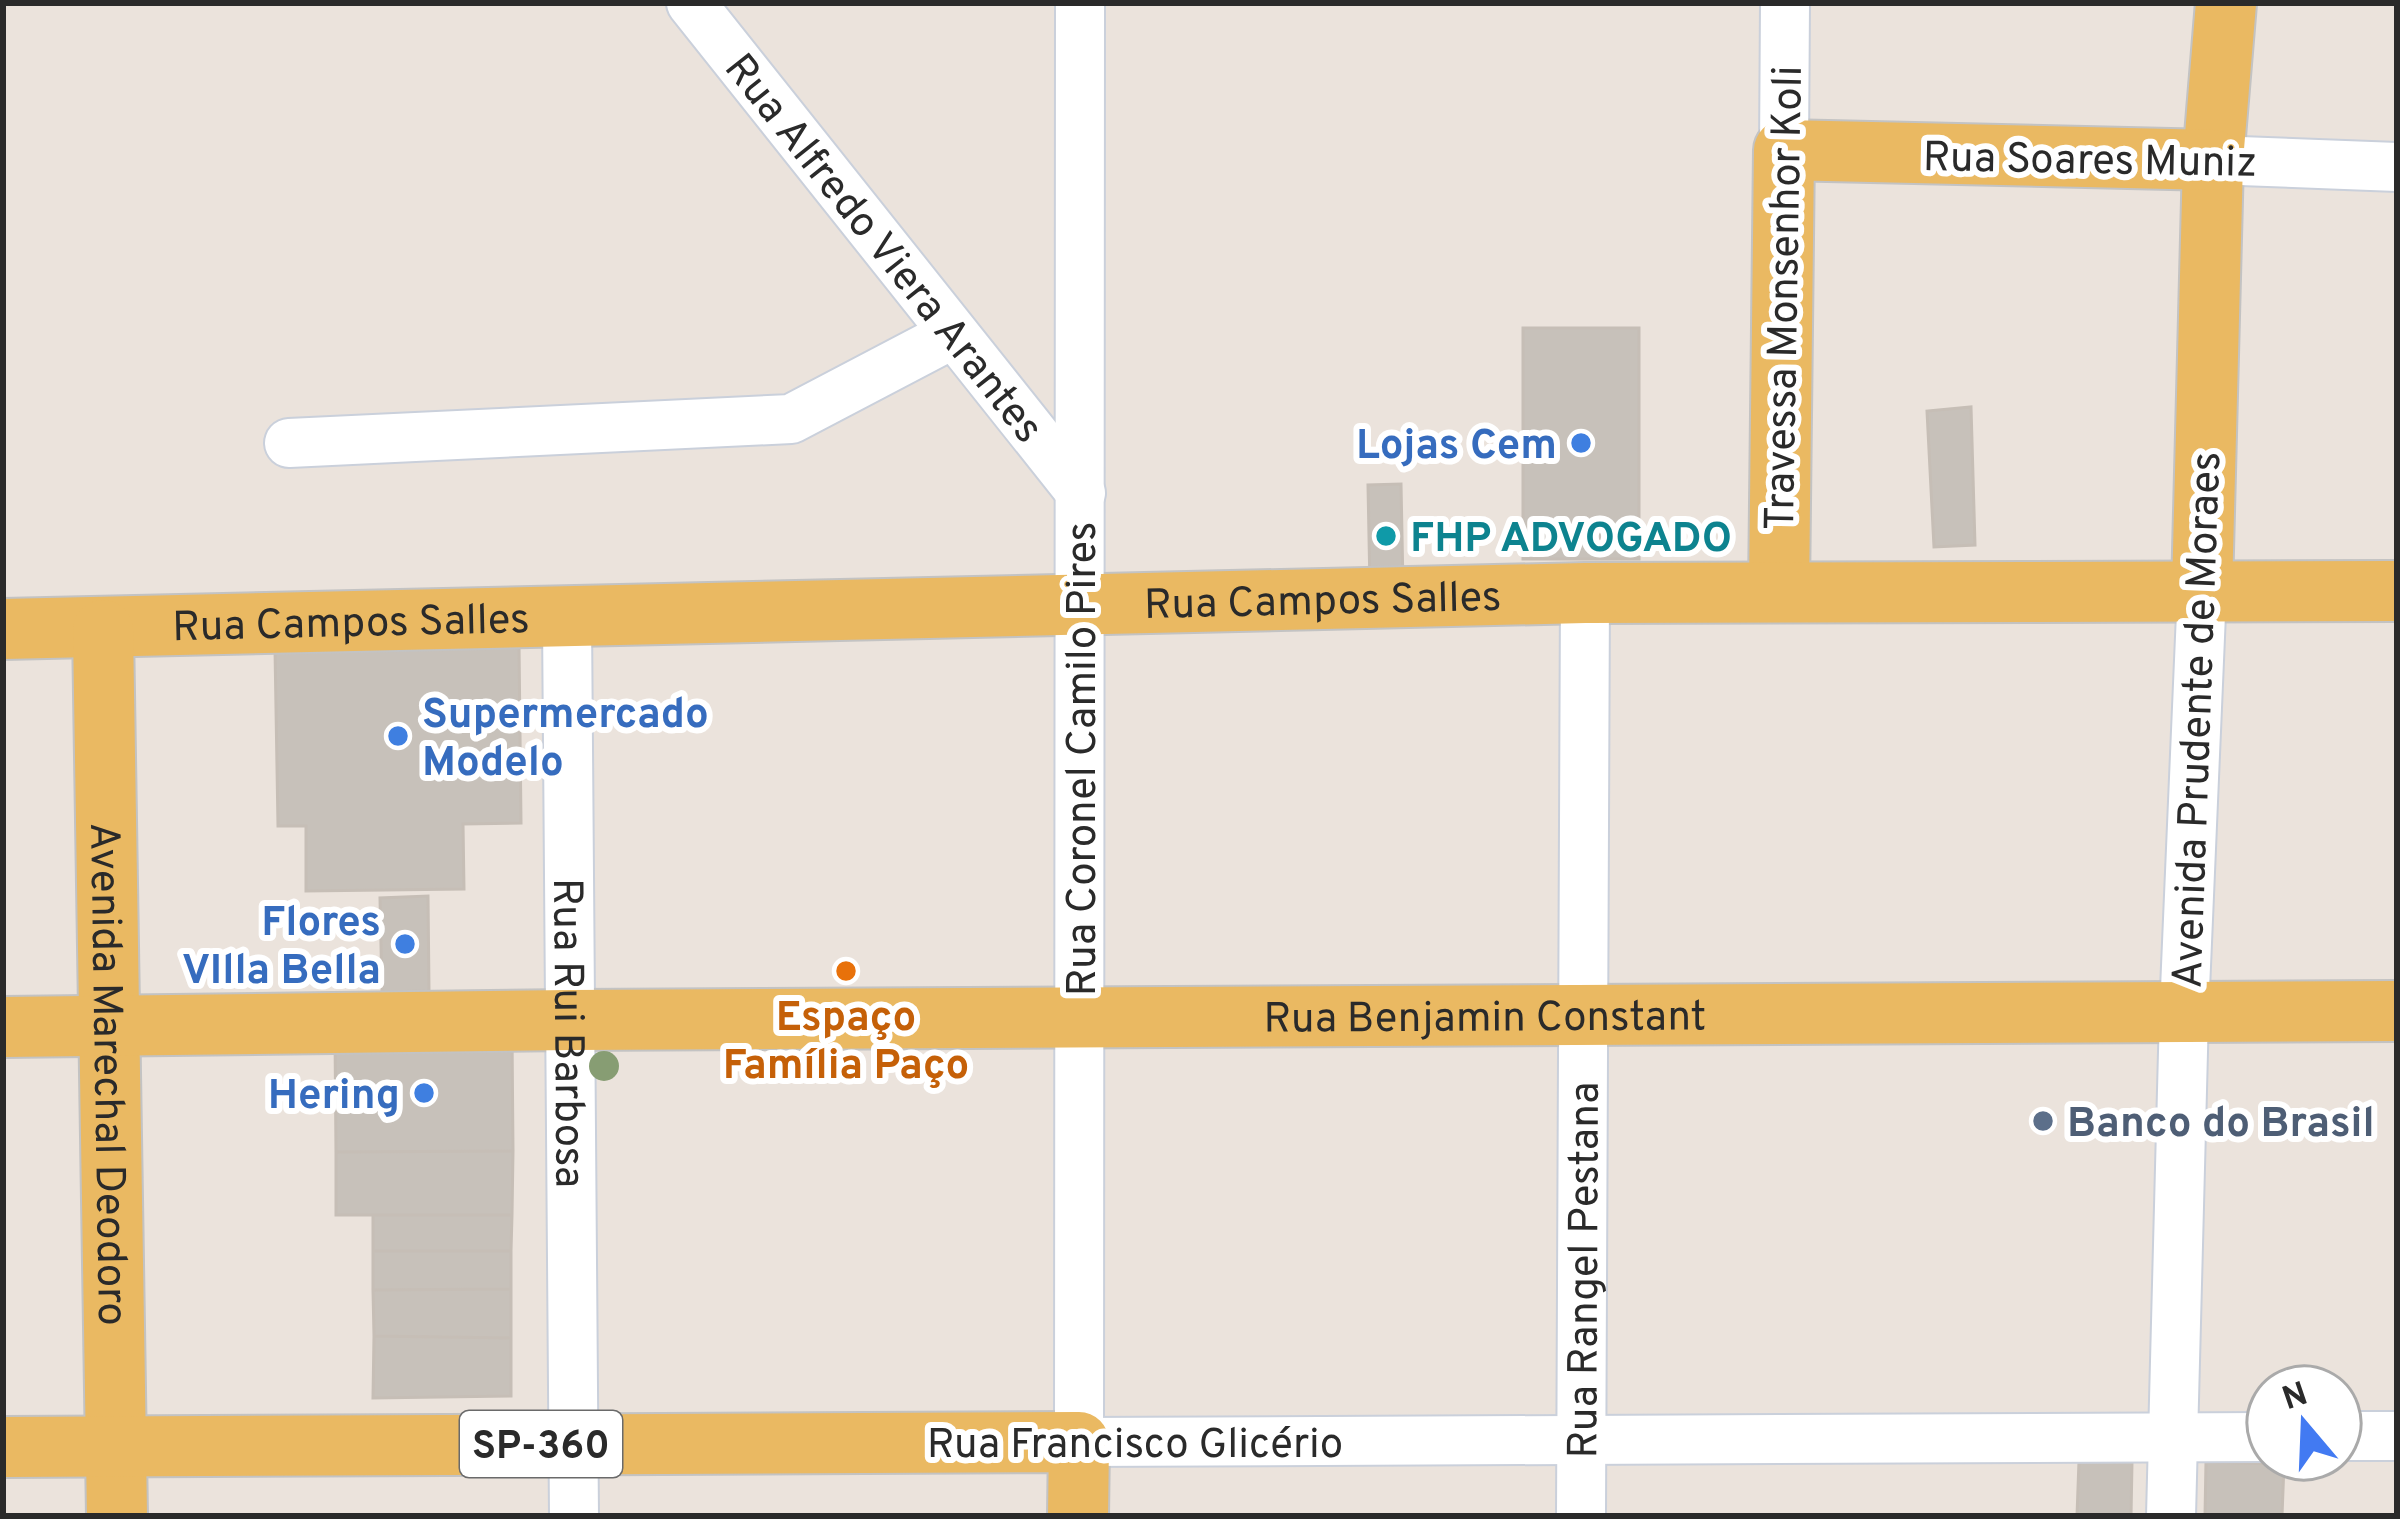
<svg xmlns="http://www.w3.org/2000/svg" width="2400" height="1519" font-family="Overpass,sans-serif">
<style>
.building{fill:#c7c1ba;stroke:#c6beb6;stroke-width:3}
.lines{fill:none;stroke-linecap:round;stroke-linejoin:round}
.minor-casing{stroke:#cad0db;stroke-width:52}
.major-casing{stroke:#c3c3c3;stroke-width:64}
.minor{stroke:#fff;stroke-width:48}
.major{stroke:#eab962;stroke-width:60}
.tree{fill:#879d73}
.shop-dot{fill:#3f7fe0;stroke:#fff;stroke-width:4.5}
.culture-dot{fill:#0f9aa8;stroke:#fff;stroke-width:4.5}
.food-dot{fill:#e8710a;stroke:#fff;stroke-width:4.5}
.service-dot{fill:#5c6f8a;stroke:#fff;stroke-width:4.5}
.labels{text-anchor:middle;stroke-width:12;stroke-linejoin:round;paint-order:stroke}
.shield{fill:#fff;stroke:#6a6a6a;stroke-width:3}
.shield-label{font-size:39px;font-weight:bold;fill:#2a2a2a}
.street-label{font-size:42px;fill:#2a2a2a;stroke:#fff}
.shop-label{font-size:42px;font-weight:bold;fill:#366cbe;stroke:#fff;text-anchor:end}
.culture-label{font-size:42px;font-weight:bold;fill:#0d838f;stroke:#fff;text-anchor:start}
.food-label{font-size:42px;font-weight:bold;fill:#c56008;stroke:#fff}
.service-label{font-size:42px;font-weight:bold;fill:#4e5e75;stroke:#fff;text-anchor:start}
</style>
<rect width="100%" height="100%" fill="#ebe3dc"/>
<path class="building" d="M1523,328h116v231h-116z
M1971,407l4,138 -41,2 -7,-136z
M1401,484l2,103 -33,1 -2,-103z
M519,645l2,178 -58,1 1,65 -158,2v-65h-28l-3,-177z
M428,896l1,95 -47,1 -2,-94z
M335,1035h177l1,116 -177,1z
M513,1151l-1,64h-176v-63z
M373,1215h139l-1,36h-138z
M373,1251h138v38l-138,1z
M511,1289v49l-137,-2 -1,-46z
M374,1336l137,2v58l-138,2z
M2079,1461l53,1 -1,54h-54z
M2206,1462l78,2 -2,52h-77z"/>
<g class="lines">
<defs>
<g id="minor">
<path id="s1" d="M691,3l390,490"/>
<path d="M1080,3l-1,1439 1189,-5"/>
<path d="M1784,150l1,-147"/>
<path d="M2213,160l184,7"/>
<path d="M289,443l502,-24 162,-85"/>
<path id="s2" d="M567,619l7,897"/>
<path d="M2340,1436h57"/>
<path id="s3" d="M1581,1516l4,-923"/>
<path d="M2171,1516l13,-503 18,-423"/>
</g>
<g id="major">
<path d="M2202,590l11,-430 13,-157"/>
<path d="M1779,592l5,-442 429,10"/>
<path id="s4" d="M3,629l1582,-36 812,-2"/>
<path id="s5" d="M103,630l14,886"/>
<path id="s6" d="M3,1027l568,-7 1826,-9"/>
<path d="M3,1447l1076,-5 -1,74"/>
</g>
</defs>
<use href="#minor" class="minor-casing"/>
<use href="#major" class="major-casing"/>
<use href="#minor" class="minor"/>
<use href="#major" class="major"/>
</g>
<circle class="tree" cx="604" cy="1066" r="15"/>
<g class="shop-dot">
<circle cx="1581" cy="443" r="12"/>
<circle cx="398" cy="736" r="12"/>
<circle cx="405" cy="944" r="12"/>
<circle cx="424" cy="1093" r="12"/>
</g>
<circle class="culture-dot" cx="1386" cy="536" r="12"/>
<circle class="food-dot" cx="846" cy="971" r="12"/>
<circle class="service-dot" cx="2043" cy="1121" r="12"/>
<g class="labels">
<rect class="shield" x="460" y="1411" width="162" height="66" rx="9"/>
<g class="shield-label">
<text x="541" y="1458">SP-360</text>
</g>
<g class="street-label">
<text transform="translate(2090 158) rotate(1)" y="15">Rua Soares Muniz</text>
<text dy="15" stroke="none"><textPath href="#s1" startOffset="312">Rua Alfredo Viera Arantes</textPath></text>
<text transform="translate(1782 298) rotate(-89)" y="15">Travessa Monsenhor Koli</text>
<text dy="15" stroke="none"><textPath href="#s4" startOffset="1320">Rua Campos Salles</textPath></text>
<text dy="15" stroke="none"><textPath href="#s4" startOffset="348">Rua Campos Salles</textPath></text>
<text transform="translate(2195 720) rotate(-88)" y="15">Avenida Prudente de Moraes</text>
<text transform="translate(1080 759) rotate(-90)" y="15">Rua Coronel Camilo Pires</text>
<text dy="15" stroke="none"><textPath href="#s6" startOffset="1482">Rua Benjamin Constant</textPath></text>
<text dy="15" stroke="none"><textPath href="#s2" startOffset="414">Rua Rui Barbosa</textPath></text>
<text dy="15" stroke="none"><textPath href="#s5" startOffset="444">Avenida Marechal Deodoro</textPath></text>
<text dy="15" stroke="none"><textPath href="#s3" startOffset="246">Rua Rangel Pestana</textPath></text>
<text x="1135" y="1457">Rua Francisco Glicério</text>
</g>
<g class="shop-label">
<text x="1557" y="458">Lojas Cem</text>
<text x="422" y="727" text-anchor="start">Supermercado<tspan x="422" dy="48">Modelo</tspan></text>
<text x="381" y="935">Flores<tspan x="381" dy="48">VIlla Bella</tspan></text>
<text x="400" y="1108">Hering</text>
</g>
<g class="culture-label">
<text x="1410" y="551">FHP ADVOGADO</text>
</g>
<g class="food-label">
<text x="846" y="1030">Espaço<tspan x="846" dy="48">Família Paço</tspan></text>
</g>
<g class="service-label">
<text x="2067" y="1136">Banco do Brasil</text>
</g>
</g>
<rect width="2400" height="1519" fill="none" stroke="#2a2a2a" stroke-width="12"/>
<g transform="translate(2304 1423) rotate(341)"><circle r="57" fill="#ffffff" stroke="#aaaaaa" stroke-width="3"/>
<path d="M0-9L21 45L0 30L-21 45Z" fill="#427af2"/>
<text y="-18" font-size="33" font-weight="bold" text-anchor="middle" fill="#2a2a2a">N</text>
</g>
</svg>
